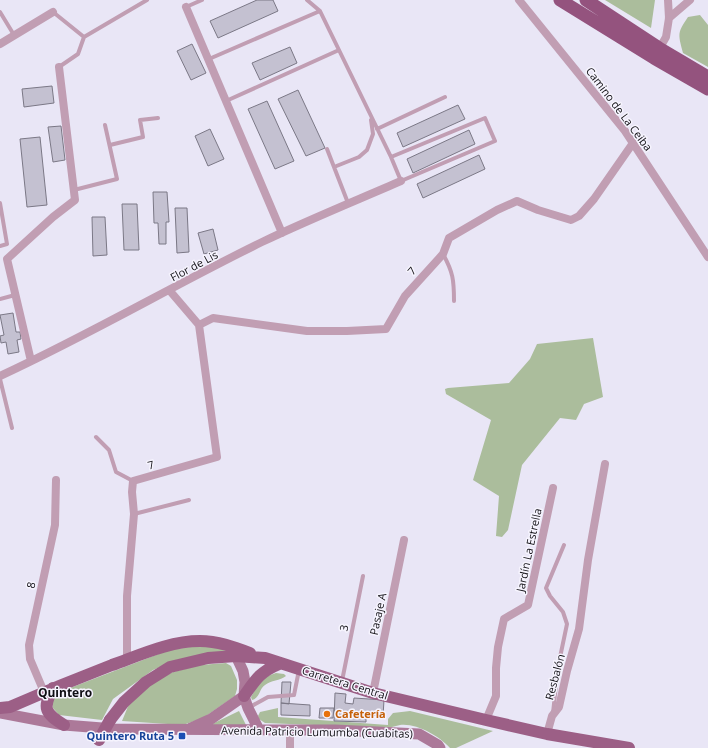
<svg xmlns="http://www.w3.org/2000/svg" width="708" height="748" font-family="'Open Sans',sans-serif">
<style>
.green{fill:#abbd9c}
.building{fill:#c4c1d1;stroke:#7b7886}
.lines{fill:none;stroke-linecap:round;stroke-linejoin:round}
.service{stroke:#c19eb3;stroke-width:4}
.minor{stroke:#c19eb3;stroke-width:8}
.secondary{stroke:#ac7999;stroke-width:11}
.primary{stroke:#9c5f86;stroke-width:12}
.trunk{stroke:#94537e;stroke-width:13}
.primary-bridge{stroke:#9c5f86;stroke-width:12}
.food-dot{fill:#e8710a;stroke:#f6f4fe;stroke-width:1.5}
.transit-dot{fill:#1a4fb4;stroke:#f6f4fe;stroke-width:1.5}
.labels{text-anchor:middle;stroke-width:3;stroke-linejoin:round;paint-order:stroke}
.street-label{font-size:11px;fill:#0f0e13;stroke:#f6f4fe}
.food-label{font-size:11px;font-weight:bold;fill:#c56008;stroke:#f6f4fe;text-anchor:start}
.transit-label{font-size:11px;font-weight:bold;fill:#164399;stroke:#f6f4fe;text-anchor:end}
.neighbourhood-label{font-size:12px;font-weight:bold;fill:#0f0e13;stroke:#f6f4fe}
</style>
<rect width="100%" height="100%" fill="#e9e6f6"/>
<path class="green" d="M605,0h50l-4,28z
M700,15l8,10v42l-25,-14c-5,-19 -6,-20 5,-36z
M593,338l10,59 -19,7 -8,16 -16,-2 -38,47 -14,65 -6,7 -6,-1 3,-40 -26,-16 18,-60 -45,-26 -1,-5 3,-1 61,-5 21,-24 7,-15z
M190,647h33l6,6 -52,7 -24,10 -40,29 -11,21 -43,-5 -6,-7 -1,-7 5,-8 112,-43z
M226,663l5,3 6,14v9l-2,7 -32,22 -20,7 -61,-4 7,-17 24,-22 20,-10 27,-7z
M276,673l8,1 2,2c-6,5 -15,4 -21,9 -6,4 -5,13 -13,15l-1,-3 11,-19z
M278,708v9l110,8v-6l5,-6 17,-2 83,20 -37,17h-6c-11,-12 -33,-25 -50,-23 -4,1 -8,2 -12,3l-123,-5 -6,-4 -1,-3 2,-4z
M239,711l8,16 -37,-2z"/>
<path class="building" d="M257,0h16l5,11 -60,27 -8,-17z
M192,44l14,29 -15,7 -14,-29z
M290,47l7,16 -37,17 -8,-17z
M52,86l2,17 -30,4 -2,-18z
M298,90l27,58 -19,8 -28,-57z
M267,101l27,60 -19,8 -27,-60z
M458,105l7,14 -62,28 -6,-14z
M61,126l4,34 -12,2 -5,-35z
M210,129l14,30 -16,7 -13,-30z
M469,130l6,14 -62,29 -6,-14z
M40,137l7,68 -20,2 -7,-68z
M479,155l6,14 -62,29 -6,-14z
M153,192h14l2,30h-3v22h-7l-1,-21h-4z
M122,204h15l2,46h-15z
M175,208h12l2,44 -12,1z
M92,217h13l2,38 -14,1z
M213,229l5,21 -14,4 -6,-21z
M13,313l3,19h4l1,7 -4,1 2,12 -11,2 -2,-12 -5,1 -1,-7 4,-1 -4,-20z
M282,682h9l-2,22 -8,-1z
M335,693l11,1 -1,9 8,1 1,-6 30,2 -1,16 -17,-1v7l-32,-1z
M281,703l29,2v11l-29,-1z
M320,708h14l-1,10h-14z"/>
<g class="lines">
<path class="service" d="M307,0l13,11 71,146 10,24 94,-40 -10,-23 -94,39
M186,7l16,-7
M0,12l14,23
M53,12l31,25 63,-37
M209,59l111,-48
M59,67l19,-13 6,-17
M226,101l113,-51
M377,129l68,-32
M110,145l33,-8 -3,-17 18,-2
M327,149l7,18
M74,190l43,-11 -12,-54
M0,203l7,41 -7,2
M348,203l-14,-36 25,-10 8,-7 6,-16 -2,-14
M443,254c10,18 11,26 11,47
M0,299l15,-4
M0,379l12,49
M96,437l13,13 7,22 17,9
M134,514l55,-14
M342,681l21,-105
M248,708l20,-11 26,-2 5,-25
M553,713l5,-46 9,-43 -4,-12 -13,-16 -4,-8 18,-43"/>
<path class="minor" d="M519,0l106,131 83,126
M186,7l96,226
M669,18l21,-18
M0,44l53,-32
M658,51l8,-14 3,-19 -1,-18
M199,325l14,-7 94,13h40l39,-2 19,-33 38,-42 6,-16 48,-28 20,-9 21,9 33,10 8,-4 15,-17 39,-56
M31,361l-24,-102 46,-42 22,-17 -16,-133
M0,376c89,-41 174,-91 262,-134 46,-22 93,-41 139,-61
M127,660v-64l7,-82 -2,-22 1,-11 84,-24 -18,-132 -29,-34
M44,692l-14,-33 -1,-14 26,-120 1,-45
M373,693l31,-153
M486,720l10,-24v-28l2,-21 6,-28 24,-14 25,-117
M547,734l5,-18 7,-9 8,-36 12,-42 9,-69 17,-96
M290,748v-17"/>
<path class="secondary" d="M236,656l7,15 2,11 -1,14 4,12 11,22
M0,713l64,12 51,4 220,1 84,4 19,11 2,3
M191,728l20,-9 33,-23"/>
<path class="primary" d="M53,688c-11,21 -8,25 11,37
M244,696c12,-17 16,-24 35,-32
M0,708l10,-1c34,-15 68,-29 102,-42 28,-10 58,-24 88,-24 18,0 34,6 50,12
M110,720l14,-18 22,-20 24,-15 38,-9 28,-2 29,2 108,35 113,27 61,14 82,14"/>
<path class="trunk" d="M560,0l94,58 54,31
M586,0l73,48 49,29"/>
<path class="primary-bridge" d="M99,740l11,-20"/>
</g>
<circle class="food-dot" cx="327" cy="714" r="4"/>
<rect class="transit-dot" x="178" y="732" width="8" height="8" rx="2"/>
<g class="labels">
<g class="street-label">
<text transform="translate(619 109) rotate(53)" y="4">Camino de La Ceiba</text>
<text transform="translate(194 266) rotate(-28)" y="4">Flor de Lis</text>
<text transform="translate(412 271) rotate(-48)" y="4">7</text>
<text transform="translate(151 465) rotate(-16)" y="4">7</text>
<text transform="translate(529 550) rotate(-78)" y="4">Jardín La Estrella</text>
<text transform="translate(31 585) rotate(-78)" y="4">8</text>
<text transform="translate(378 614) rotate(-78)" y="4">Pasaje A</text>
<text transform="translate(344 628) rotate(-79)" y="4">3</text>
<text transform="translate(555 677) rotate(-75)" y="4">Resbalón</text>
<text transform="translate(345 683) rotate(17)" y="4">Carretera Central</text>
<text transform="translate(317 732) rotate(1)" y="4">Avenida Patricio Lumumba (Cuabitas)</text>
</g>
<g class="food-label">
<text x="335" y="718">Cafetería</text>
</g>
<g class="transit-label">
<text x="174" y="740">Quintero Ruta 5</text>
</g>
<g class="neighbourhood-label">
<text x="65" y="697">Quintero</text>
</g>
</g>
</svg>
